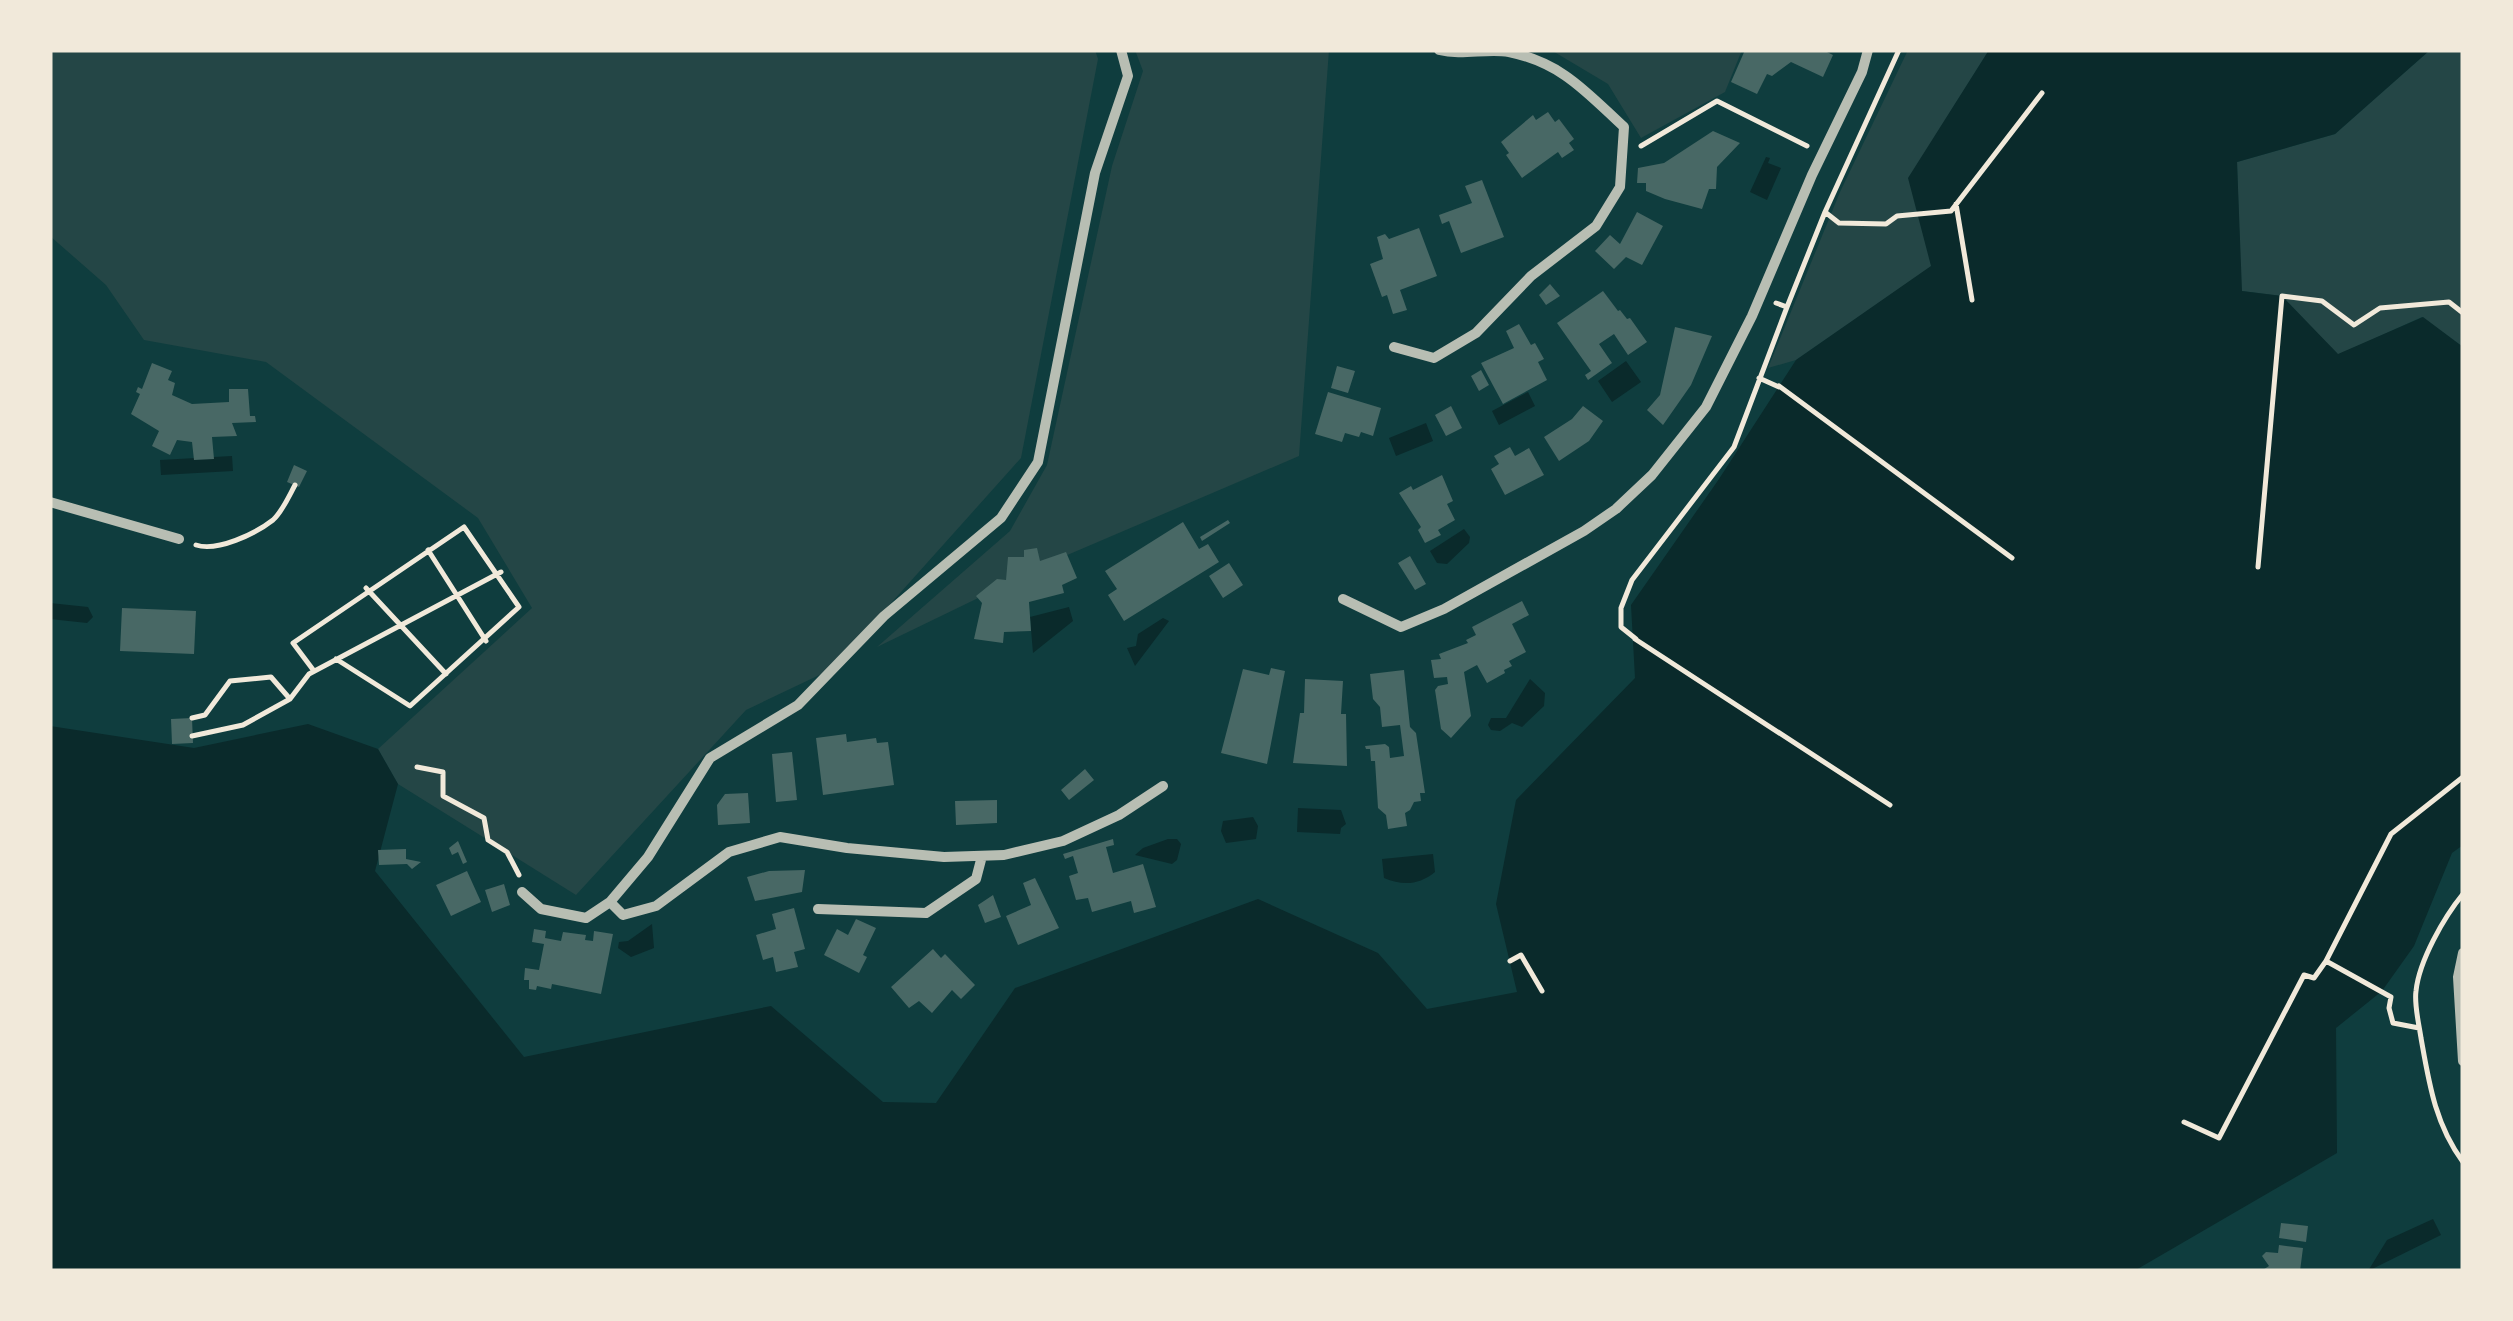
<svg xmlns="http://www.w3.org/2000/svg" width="2513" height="1321" font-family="Merriweather,serif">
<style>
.green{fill:#244646}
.water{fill:#0a2a2b}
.building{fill:#486865}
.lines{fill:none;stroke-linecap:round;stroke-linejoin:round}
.path{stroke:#f1e9da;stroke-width:5}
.minor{stroke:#b8beb3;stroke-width:10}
</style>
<rect width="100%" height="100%" fill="#0f3d3e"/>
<path class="green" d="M50,50h1045l3,9 -77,399 -189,211 -86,41 -170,185 -178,-111 -20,-35 154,-141 -54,-90 -212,-156 -122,-22 -38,-55 -56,-49z
M1135,50h194l-30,406 -234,100 -188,91 133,-116 37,-66 65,-299 31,-95z
M1551,50h191l-17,42 -84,46 -33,-54z
M1908,50h81l-80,128 23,88 -136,94 -28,8 72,-176z
M2430,50h33v297l-41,-30 -84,38 -56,-59 -41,-5 -4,-129 98,-28z"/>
<path class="water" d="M1989,50h441l-95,84 -98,28 5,129 40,5 56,58 85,-37 40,30v498l-11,8 -38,93 -32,45 -46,37 1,125 -203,118h-2084v-545l144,22 114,-24 70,25 20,35 -23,87 149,186 247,-51 112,96 53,1 79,-115 243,-89 120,54 49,56 90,-17 -21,-88 20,-104 119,-122 -4,-73 88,-126 77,-119 135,-94 -23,-88z
M1766,157l4,1 -2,5 13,5 -14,32 -17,-8z
M1626,361l15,21 -29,20 -14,-21z
M1528,392l7,14 -36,19 -7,-14z
M1426,423l7,18 -37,15 -7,-18z
M232,456l1,15 -72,4 -1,-15z
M1464,529l6,8 -1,6 -22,21 -10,-1 -7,-12z
M50,603l38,4 5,10 -6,6 -37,-4z
M1069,607l4,14 -40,32 -3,-36z
M1163,618l6,3 -34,45 -8,-18 9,-2 2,-12z
M1530,679l15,14 -1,13 -22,21 -10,-4 -12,8 -9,-1 -3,-5 3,-7h15z
M1298,808l43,2 5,14 -5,4 -1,6 -43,-2z
M1253,817l5,9 -2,13 -30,4 -5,-12 2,-10z
M1168,839h9l4,5 -4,16 -5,4 -37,-9 8,-7z
M1433,854l2,18c-16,13 -32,14 -51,6l-2,-19z
M652,924l2,24 -23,9 -13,-9 1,-6 9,-1z
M2433,1219l8,16 -73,36 19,-31z"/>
<path class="building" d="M1745,50h78l10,5 -10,22 -32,-15 -19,14 -5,-2 -10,20 -26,-12z
M1548,112l7,10 4,-3 15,20 -5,4 5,7 -12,8 -4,-6 -36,26 -16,-23 3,-2 -8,-11 32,-27 3,5z
M1713,131l27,12 -23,24 -1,22h-7l-7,20 -37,-10 -19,-8v-8h-9l1,-15 26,-5z
M1482,180l22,57 -43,16 -12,-32 -7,3 -3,-9 33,-12 -7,-17z
M1637,212l26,14 -21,39 -16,-8 -12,12 -19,-18 15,-16 10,9z
M1419,228l18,48 -37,14 7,20 -14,4 -6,-19 -5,2 -12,-33 13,-5 -6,-22 8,-3 4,5z
M1550,284l10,12 -14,9 -7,-10z
M1603,291l15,20 2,-1 7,9 3,-1 17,24 -19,13 -14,-21 -15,10 13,19 -24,17 -3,-5 6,-4 -34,-48z
M1519,324l12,21 4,-2 9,16 -6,3 9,18 -44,24 -22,-41 33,-15 -8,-17z
M1675,327l37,9 -21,49 -28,40 -16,-15 13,-15z
M152,363l20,8 -4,9 7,3 -3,12 20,9 37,-2v-13h19l2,27h5l1,6 -24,1 5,13 -25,1 2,22 -20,1 -2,-18 -15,-2 -7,15 -18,-9 7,-15 -28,-17 9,-20 -4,-2 2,-5 4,2z
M1337,366l18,5 -7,22 -17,-5z
M1481,370l8,15 -10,6 -8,-15z
M1328,392l53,16 -8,28 -12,-4 -2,5 -14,-4 -3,9 -27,-8z
M1451,406l11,22 -16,8 -11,-21z
M1583,406l20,15 -14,20 -30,20 -15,-24 28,-18z
M1510,447l5,9 14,-8 15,27 -39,20 -14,-26 8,-5 -5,-8z
M294,465l13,6 -8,16 -12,-5z
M1442,475l11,26 -6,3 8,16 -17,10 3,5 -16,8 -7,-13 3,-3 -22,-34 12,-7 2,4z
M1228,520l2,3 -28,18 -2,-4z
M1183,522l16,27 9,-5 11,18 -95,59 -16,-26 9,-6 -12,-18z
M1037,548l3,13 26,-9 11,26 -15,7 2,8 -35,9 2,29 -27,1 -1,11 -29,-4 8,-36 -6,-7 21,-17 9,1 2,-23h16v-7z
M1410,556l16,28 -11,6 -17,-27z
M1229,563l14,22 -20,13 -14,-22z
M1522,601l7,14 -17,9 14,28 -17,9 3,5 -8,4 1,3 -18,10 -10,-18 -13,7 7,44 -20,22 -10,-9 -6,-39 3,-4 10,-2 -1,-7 -13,1 -3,-18 10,-1 -2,-5 29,-11 -2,-3 10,-5 -4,-8z
M122,608l74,3 -2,43 -74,-3z
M1271,668l14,3 -18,93 -46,-11 22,-84 26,6z
M1404,670l6,57 6,6 9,60h-5l1,8 -7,1 -4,8 -5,3 2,13 -19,3 -2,-14 -8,-7 -3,-47h-4l-1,-12h-4l-1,-3 20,-2 4,3 1,11 14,-2 -4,-31 -18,2 -2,-20 -7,-8 -3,-25z
M1305,679l38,2 -2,33h5l1,52 -54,-3 7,-50h4z
M192,718l1,25 -21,1 -1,-25z
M846,734l1,8 29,-4 1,5 11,-1 6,43 -71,10 -7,-57z
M792,752l5,48 -21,2 -4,-48z
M1085,769l9,11 -25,20 -8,-10z
M748,793l2,30 -32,2 -1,-20 8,-11z
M997,800v23l-41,2 -1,-24z
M1113,839l1,6 -8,2 7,26 30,-9 13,43 -22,6 -3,-12 -39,11 -4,-14 -12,2 -7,-24 9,-3 -5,-17 -8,3 -2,-5z
M458,841l9,21 -4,2 -5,-12 -6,3 -3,-7z
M406,849v10l15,3 -9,7 -5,-5 -28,1 -1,-15z
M805,870l-3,22 -47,9 -8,-24 22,-6z
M467,871l14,31 -30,14 -15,-31z
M1035,878l24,50 -41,17 -12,-29 25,-11 -8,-22z
M504,884l6,21 -18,7 -7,-22z
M993,895l8,22 -16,6 -7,-18z
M794,908l11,41 -11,3 4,15 -22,5 -3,-15 -10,3 -7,-25 20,-6 -4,-15z
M856,919l20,9 -13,27 4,2 -8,16 -35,-18 13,-26 11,6z
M534,929l12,2 -1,7 16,3 2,-9 23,3 -1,5 8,1 1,-10 19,3 -12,60 -49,-10 -1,5 -14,-3 -1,4 -7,-1v-9h-5l1,-12 14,2 5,-26 -12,-2z
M933,949l8,9 4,-4 30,31 -14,14 -9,-9 -20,23 -13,-12 -10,7 -18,-21z
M2281,1223l27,3 -2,16 -27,-4z
M2279,1245l24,3 -3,23h-39l8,-5 -7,-10 4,-4 12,1z"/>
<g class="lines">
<path class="path" d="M1641,146l76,-45 90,45
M1956,204l16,96
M1825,212l74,-162
M1787,307l38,-95 14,11 47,1 11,-8 54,-5 91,-118
M1759,378l20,9
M1779,386l233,172
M196,545c21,7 59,-11 77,-25 9,-8 16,-24 22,-35
M428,550l58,91
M2258,567l24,-271 40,5 32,24 26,-17 69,-6 14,11
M366,588l80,86
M1635,639l255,166
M1636,639l-15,-12v-19l11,-28 102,-133 53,-140 -11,-4
M314,671l-21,-28 171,-116 55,80 -109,99 -74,-47
M192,718l13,-3 25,-34 41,-4 19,22 19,-25 192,-102
M192,736l51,-11 47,-26
M417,767l26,5v24l41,22 4,22 19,12 12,23
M2463,894c-19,23 -44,67 -47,97 -2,14 3,33 5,47 8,45 14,86 42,124
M1510,961l11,-6 21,36
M2419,1028l-26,-5 -4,-15 2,-11 -65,-36 65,-127 72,-57
M2184,1122l35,16 85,-163 10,3 12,-17"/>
<path class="minor" d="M1394,347l40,11 42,-25 55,-57 65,-50 24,-39 4,-60c-38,-35 -62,-64 -115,-75 -23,-4 -46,4 -70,-2
M50,502l129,37
M1343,599l58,28 43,-18 140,-78 32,-22 36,-34 54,-68 46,-91 60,-141 50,-103 6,-22
M522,892l19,17 45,9 24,-16 38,-45 62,-99 88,-53 86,-89 117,-98 37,-56 57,-289 33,-97 -7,-26
M610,902l13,13 33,-9 73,-54 51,-15 67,11 97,9 60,-2 59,-14 56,-26 44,-29
M818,909l108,4 50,-34 6,-23
M2463,953l-5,24 5,84"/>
</g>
<rect width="2513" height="1321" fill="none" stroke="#f1e9da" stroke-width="105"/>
</svg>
